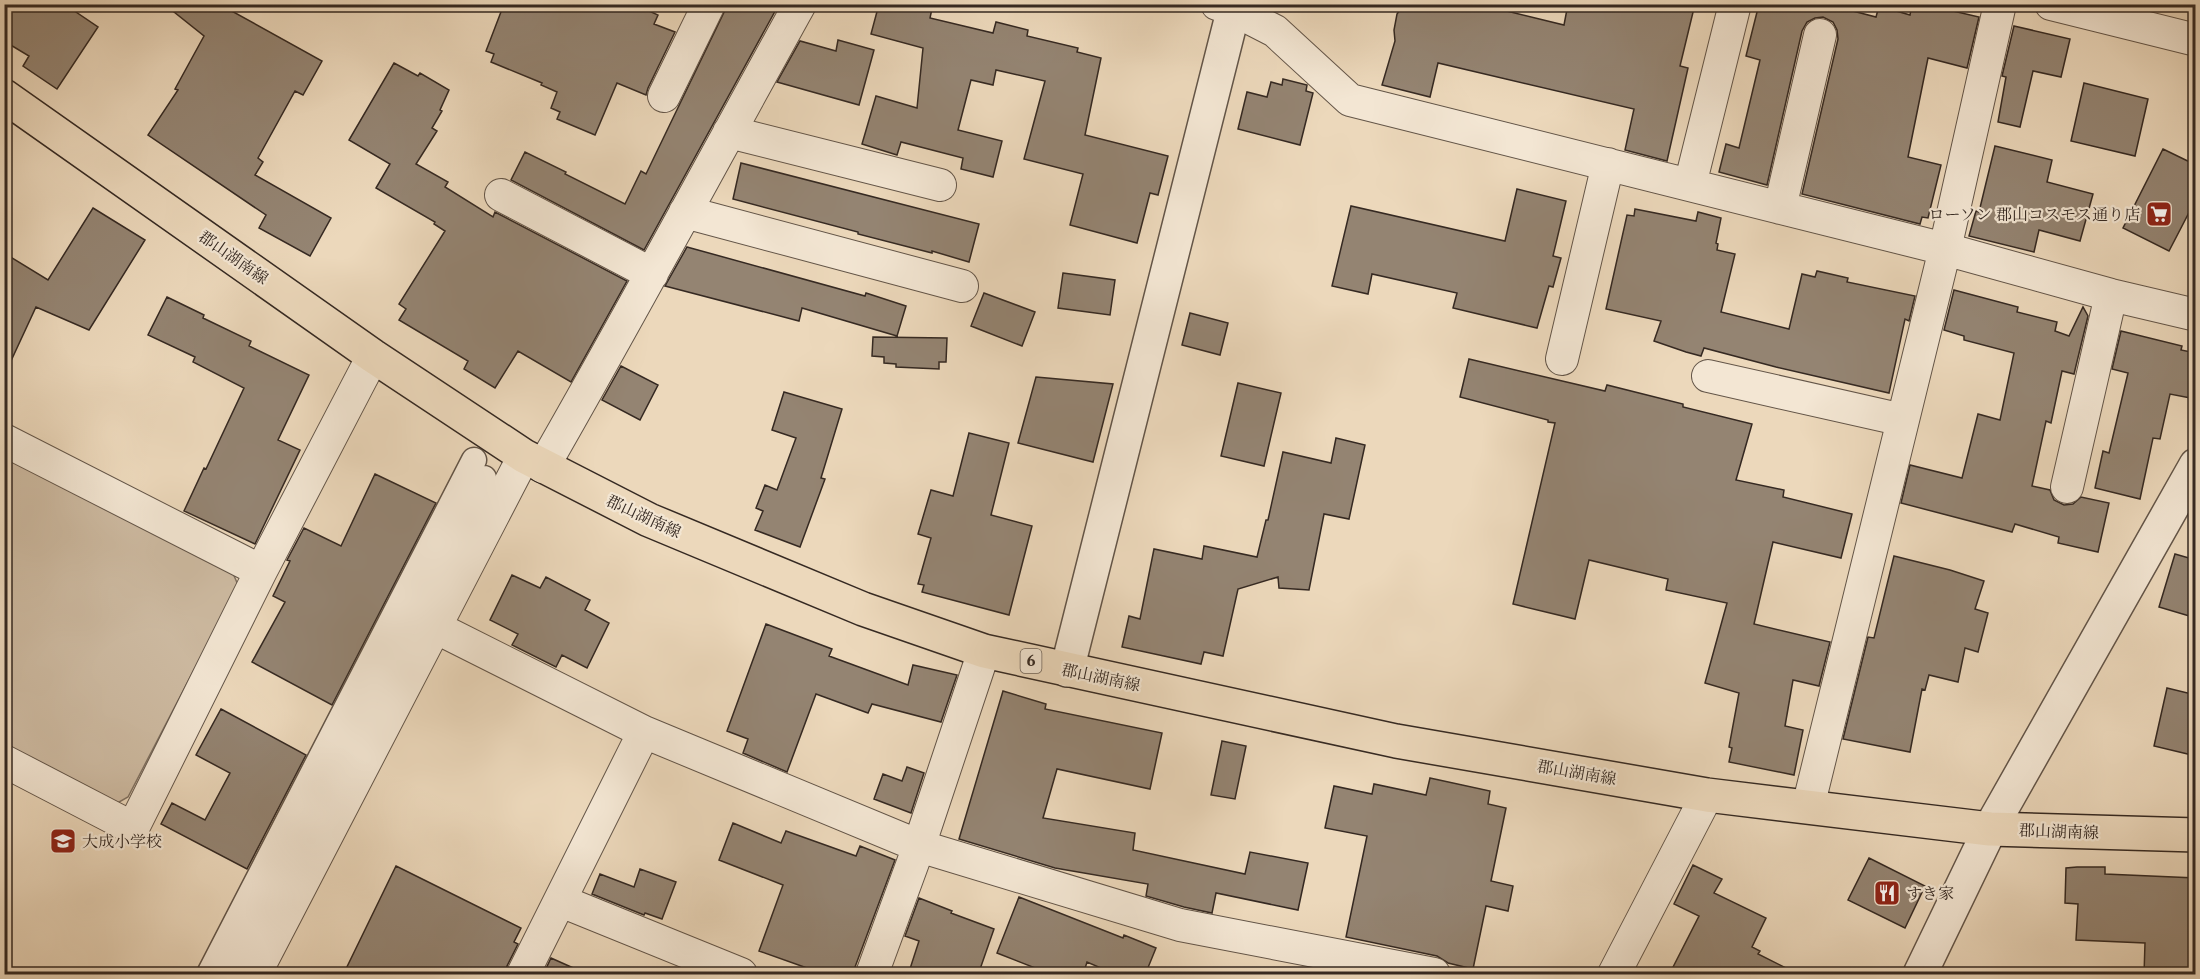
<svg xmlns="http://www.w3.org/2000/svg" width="2200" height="979" font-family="'Libre Caslon Text','Noto Serif JP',serif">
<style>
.green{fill:#cdbaa1;stroke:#817262;stroke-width:1.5}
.building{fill:#948472;stroke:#352922;stroke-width:1.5}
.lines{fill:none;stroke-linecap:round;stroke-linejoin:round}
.pedestrian-casing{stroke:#635548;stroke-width:27}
.minor-casing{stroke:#635548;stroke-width:34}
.tertiary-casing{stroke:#635548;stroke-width:36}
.primary-casing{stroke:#352922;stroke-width:36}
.pedestrian{stroke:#f3e6d3;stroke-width:24}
.minor{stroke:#f3e6d3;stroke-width:32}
.tertiary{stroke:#f3e6d3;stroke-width:33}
.primary{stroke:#ecd8bb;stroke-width:33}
.labels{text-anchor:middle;stroke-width:4.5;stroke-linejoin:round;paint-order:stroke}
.shield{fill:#f3e6d3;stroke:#6e6257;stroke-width:1.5}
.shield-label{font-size:15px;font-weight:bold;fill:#352922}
.poi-label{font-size:16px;fill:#352922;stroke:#f3e6d3;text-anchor:start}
.street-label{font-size:16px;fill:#352922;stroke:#f3e6d3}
</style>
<rect width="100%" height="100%" fill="#ecd8bb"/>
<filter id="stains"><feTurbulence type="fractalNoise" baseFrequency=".00333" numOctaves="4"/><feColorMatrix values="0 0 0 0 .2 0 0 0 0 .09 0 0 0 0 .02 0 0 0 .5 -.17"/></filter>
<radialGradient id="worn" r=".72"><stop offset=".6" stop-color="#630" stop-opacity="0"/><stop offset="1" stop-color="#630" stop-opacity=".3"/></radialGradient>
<path class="green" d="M4,454l228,117 6,14 -110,212 -14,8 -109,-58z
M4,903c8,22 8,41 1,64z"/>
<path class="building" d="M4,4h60l34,23 -41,62 -34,-23 6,-10 -25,-15z
M164,4h55l103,57 -19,34 -8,-4 -37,67 5,4 -8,13 76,43 -21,38 -51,-28 7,-13 -118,-80 30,-45 -3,-1 29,-53z
M504,4h130l24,11 -4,9 21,8 -27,56 -2,7 -29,-12 -22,52 -38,-16 3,-7 -9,-4 6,-16 -16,-7 1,-2 -51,-21 3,-8 -8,-3z
M728,4h51l-135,246 -133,-70 14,-28 41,20 -1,2 60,30 16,-33 5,3z
M879,4h54l-3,14 63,15 3,-11 32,8 -1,6 51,12 -1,4 24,6 -16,77 83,21 -10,39 -8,-2 -13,50 -67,-18 13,-51 -59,-15 21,-78 -49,-11 -3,15 -22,-5 -13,50 44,11 -9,36 -32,-8 2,-11 -62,-16 -4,13 -35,-11 14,-48 41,12 6,-60 -52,-14z
M1404,4h74l86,21 4,-21h127l-15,62 8,2 -21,93 -42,-11 9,-41 -196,-46 -8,34 -48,-12 13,-44 -1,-11 3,-16z
M1759,4h67l50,13 3,-11 31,9 2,-11h11l56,13 -12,51 -39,-10 -20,99 33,8 -13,53 -6,-1 -2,7 -118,-30 36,-155 -1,-9 -4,-8 -10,-5 -8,1 -8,4 -5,9 -35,154 -48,-13 7,-28 13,4 21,-88 -14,-4z
M2014,26l56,13 -9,38 -28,-6 -13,56 -22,-5 8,-45 -4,-1z
M838,40l36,10 -15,55 -82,-23 23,-41 36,10z
M394,63l24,13 2,-3 29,17 -9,20 2,1 -10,17 5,3 -21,33 32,18 -3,5 48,30 2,-5 132,69 -56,101 -53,-31 -23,37 -31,-19 4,-8 -69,-41 7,-11 -7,-5 46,-73 -11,-7 1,-2 -59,-34 14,-24 -41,-24z
M1283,79l24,6 -1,6 7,2 -13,52 -62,-16 9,-37 20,5 4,-15 11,3z
M2084,83l64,16 -13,57 -64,-15z
M1995,146l57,14 -5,22 46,12 -13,47 -41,-11 -5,22 -65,-16 7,-25 3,1z
M2163,149l33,16v34l-27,52 -46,-23z
M741,163l238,61 -10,38 -37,-11v2l-74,-19v-2l-125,-33z
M1517,189l49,12 -13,55 8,2 -8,29 -4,-1 -12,42 -84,-20 4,-15 -85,-19 -4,20 -36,-8 19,-80 154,35z
M93,208l52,32 -56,90 -53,-23 -32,69v-123l44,27z
M1635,209l61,12 2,-9 23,6 -5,25 2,1 -1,6 18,4 -14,58 68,17 13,-55 13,3 2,-6 31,7 -1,4 68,14 -6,25 -4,-2 -16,74 -113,-26 -72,-19 -3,8 -15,-4 -32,-11 7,-20 -55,-12 21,-94 7,1z
M687,247l178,49 1,-3 40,13 -9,30 -95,-28 -3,13 -134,-35z
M1063,273l52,7 -5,35 -52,-7z
M1954,290l64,17 -1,5 40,10 -2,9 14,5 14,-29 5,9 -14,58 -12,-3 -11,52 -5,-2 -14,65 18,4 4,10 10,5 9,-1 8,-7 28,6 -11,49 -40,-9 1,-6 -44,-13 -3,8 -111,-29 9,-38 52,13 16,-64 22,6 14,-67 -50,-13v-4l-20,-6z
M984,293l51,19 -13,34 -51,-20z
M167,297l37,18 -1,3 48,23 -2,5 60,29 -31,65 22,10 -45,94 -71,-33 20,-43 2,1 38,-81 -51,-26 2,-5 -47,-22z
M1190,313l38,10 -8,32 -38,-10z
M2121,331l61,15 -1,4 15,3v46l-26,-5 -10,45 -7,-1 -13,61 -45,-11 8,-37 6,2 19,-80 -16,-4z
M873,337l74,1 -1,24h-7v7l-43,-2v-3l-12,-1v-6l-12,-1z
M1469,359l136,32 2,-6 76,19v3l69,17 -16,56 48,10 -1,7 69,17 -11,44 -68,-16 -19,82 76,18 -11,44 -26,-6 -8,46 18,4 -9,45 -65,-13 3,-14 -3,-1 10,-54 -34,-10 22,-80 -61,-13 2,-11 -79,-19 -14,59 -62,-15 42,-181 -7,-1v-2l-88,-23z
M621,366l37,19 -18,35 -38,-20z
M1036,377l77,7 -20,78 -75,-19z
M1238,383l43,10 -17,73 -43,-10z
M784,392l58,17 -21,69 4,1 -25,68 -45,-17 8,-19 -7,-3 9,-23 12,5 19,-52 -24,-8z
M969,433l40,10 -18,72 41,11 -23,89 -87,-23 2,-7 -6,-1 13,-46 -13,-4 13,-44 22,6z
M1336,438l29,7 -16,74 -25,-5 -15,76 -30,-2 -1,-11 -40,12 -15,67 -19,-4 -3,12 -79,-17 7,-31 11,3 14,-70 48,10 2,-13 53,11 9,-37h2l15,-68 48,11z
M375,474l61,29 -104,202 -80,-43 33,-60 -12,-6 17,-35 -3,-1 17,-32 37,18z
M2175,554l21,6v58l-37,-11z
M1894,556l56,14 34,11 -9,28 13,4 -10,39 -13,-4 -7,34 -29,-7 -4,15 -3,-1 -12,63 -67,-13 25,-102 6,1z
M512,575l28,13 6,-11 44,23 -5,10 24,13 -22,45 -25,-13 -6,12 -44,-22 6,-11 -28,-14z
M766,624l66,25 -3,7 79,29 5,-20 44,10 -16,47 -69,-18 -4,9 -52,-19 -29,78 -44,-19 5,-14 -21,-8z
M2167,688l29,7v61l-42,-10z
M1003,691l43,13 -1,5 117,24 -12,56 -93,-20 -14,49 92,15 -2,17 112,24 5,-22 58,11 -10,47 -82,-17 -4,20 -28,-6 -38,-11 2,-12 -93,-16 -96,-29z
M221,709l85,46 -59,114 -86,-45 11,-21 33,17 25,-47 -34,-18z
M1222,741l24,5 -11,53 -24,-4z
M907,767l17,6 -13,40 -37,-14 9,-25 19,7z
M1430,778l60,13 -2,13 18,4 -15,73 22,5 -5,25 -22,-5 -13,63 -25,-6 -11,-7 -91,-19 21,-101 -42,-8 9,-42 38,8 2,-10 52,11z
M733,823l48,20 5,-12 70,25 4,-10 35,14 -43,115h-48l3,-7 -48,-17 24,-66 -64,-25z
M1869,858l56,28 -20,42 -57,-28z
M1693,865l29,14 -8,14 52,25 -14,29 8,4 -2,3 42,21h-131l30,-59 -25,-12z
M396,866l125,62 -7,14 4,2 -11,22 -2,9h-162z
M2077,867h28v7l91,4v97h-52l1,-32 -69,-3 2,-36 -13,-1 1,-35z
M640,869l36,13 -14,37 -17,-6 -1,2 -52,-21 8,-20 34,13z
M1019,897l104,41 1,-3 32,13 -11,27h-28l-30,-13 -4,13h-30l-56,-22z
M919,898l33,13 -1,2 43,16 -16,46h-70l11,-34 -14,-5z
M551,958l38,17h-46z"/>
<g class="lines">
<defs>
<path id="pedestrian" d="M209,974l265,-514
M230,974l254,-496"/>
<path id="minor" d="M1217,4l17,6 41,21 75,69 595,149 166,46 85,20
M2051,4l145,36
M664,96l45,-92
M729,132l211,53
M1690,185l45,-181
M501,195l151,79
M1780,208l40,-173
M685,212l277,74
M1562,359l46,-195
M1708,376l195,44
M4,440l257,131
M543,467c88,-153 171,-308 257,-463
M2067,487l44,-192
M437,628l207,104 275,114 261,79 254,49
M4,761l129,67 128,-257 112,-215
M1808,807l137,-558 55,-245
M561,901l180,73
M255,974l269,-518
M523,974l121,-242
M872,974l47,-128 65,-195
M1614,974l93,-179"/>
<path id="tertiary" d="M1067,670l168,-666
M1920,974l70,-145 206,-364"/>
<path id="primary" d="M4,96l369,260 151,100 125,64 214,89 121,42 412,90 311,54 283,34 206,6"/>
</defs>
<use href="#pedestrian" class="pedestrian-casing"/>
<use href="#minor" class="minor-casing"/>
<use href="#tertiary" class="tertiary-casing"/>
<use href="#primary" class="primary-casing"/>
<use href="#pedestrian" class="pedestrian"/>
<use href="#minor" class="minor"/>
<use href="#tertiary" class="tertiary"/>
<use href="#primary" class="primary"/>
</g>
<defs>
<symbol id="supermarket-square" viewBox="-11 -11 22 22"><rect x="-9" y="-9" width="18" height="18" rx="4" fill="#8f2418" stroke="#f3e6d3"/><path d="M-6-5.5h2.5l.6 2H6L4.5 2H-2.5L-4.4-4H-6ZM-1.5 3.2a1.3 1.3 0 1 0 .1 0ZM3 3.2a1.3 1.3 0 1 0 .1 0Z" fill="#fff"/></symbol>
<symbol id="school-square" viewBox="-11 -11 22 22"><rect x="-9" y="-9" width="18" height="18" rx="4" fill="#8f2418" stroke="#f3e6d3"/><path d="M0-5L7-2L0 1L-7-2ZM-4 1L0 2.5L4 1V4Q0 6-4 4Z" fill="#fff"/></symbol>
<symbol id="restaurant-square" viewBox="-11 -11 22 22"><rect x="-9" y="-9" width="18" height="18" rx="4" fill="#8f2418" stroke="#f3e6d3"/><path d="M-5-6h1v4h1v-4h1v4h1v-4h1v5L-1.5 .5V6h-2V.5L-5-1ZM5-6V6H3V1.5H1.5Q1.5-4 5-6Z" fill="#fff"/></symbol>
</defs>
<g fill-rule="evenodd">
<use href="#supermarket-square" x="2144" y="199" width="30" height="30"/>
<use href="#school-square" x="48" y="826" width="30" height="30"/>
<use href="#restaurant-square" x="1872" y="878" width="30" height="30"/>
</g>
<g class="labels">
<rect class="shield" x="1020.5" y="649" width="21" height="24" rx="4.5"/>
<g class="shield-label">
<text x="1031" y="666">6</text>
</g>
<g class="poi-label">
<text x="2140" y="220" text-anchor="end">ローソン 郡山コスモス通り店</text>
<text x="82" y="847">大成小学校</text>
<text x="1906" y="899">すき家</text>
</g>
<g class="street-label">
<text transform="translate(234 257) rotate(35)" y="6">郡山湖南線</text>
<text transform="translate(644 516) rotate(25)" y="6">郡山湖南線</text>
<text transform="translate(1101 677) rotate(12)" y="6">郡山湖南線</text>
<text transform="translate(1577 772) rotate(10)" y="6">郡山湖南線</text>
<text transform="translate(2059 831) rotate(2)" y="6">郡山湖南線</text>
</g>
</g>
<rect width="2200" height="979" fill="none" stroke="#ecd8bb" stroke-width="24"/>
<rect x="6" y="6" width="2188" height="967" fill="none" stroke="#352922" stroke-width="3"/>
<rect x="12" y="12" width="2176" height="955" fill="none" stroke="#352922" stroke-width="1.5"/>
<rect width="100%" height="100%" filter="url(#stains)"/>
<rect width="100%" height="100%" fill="url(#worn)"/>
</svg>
